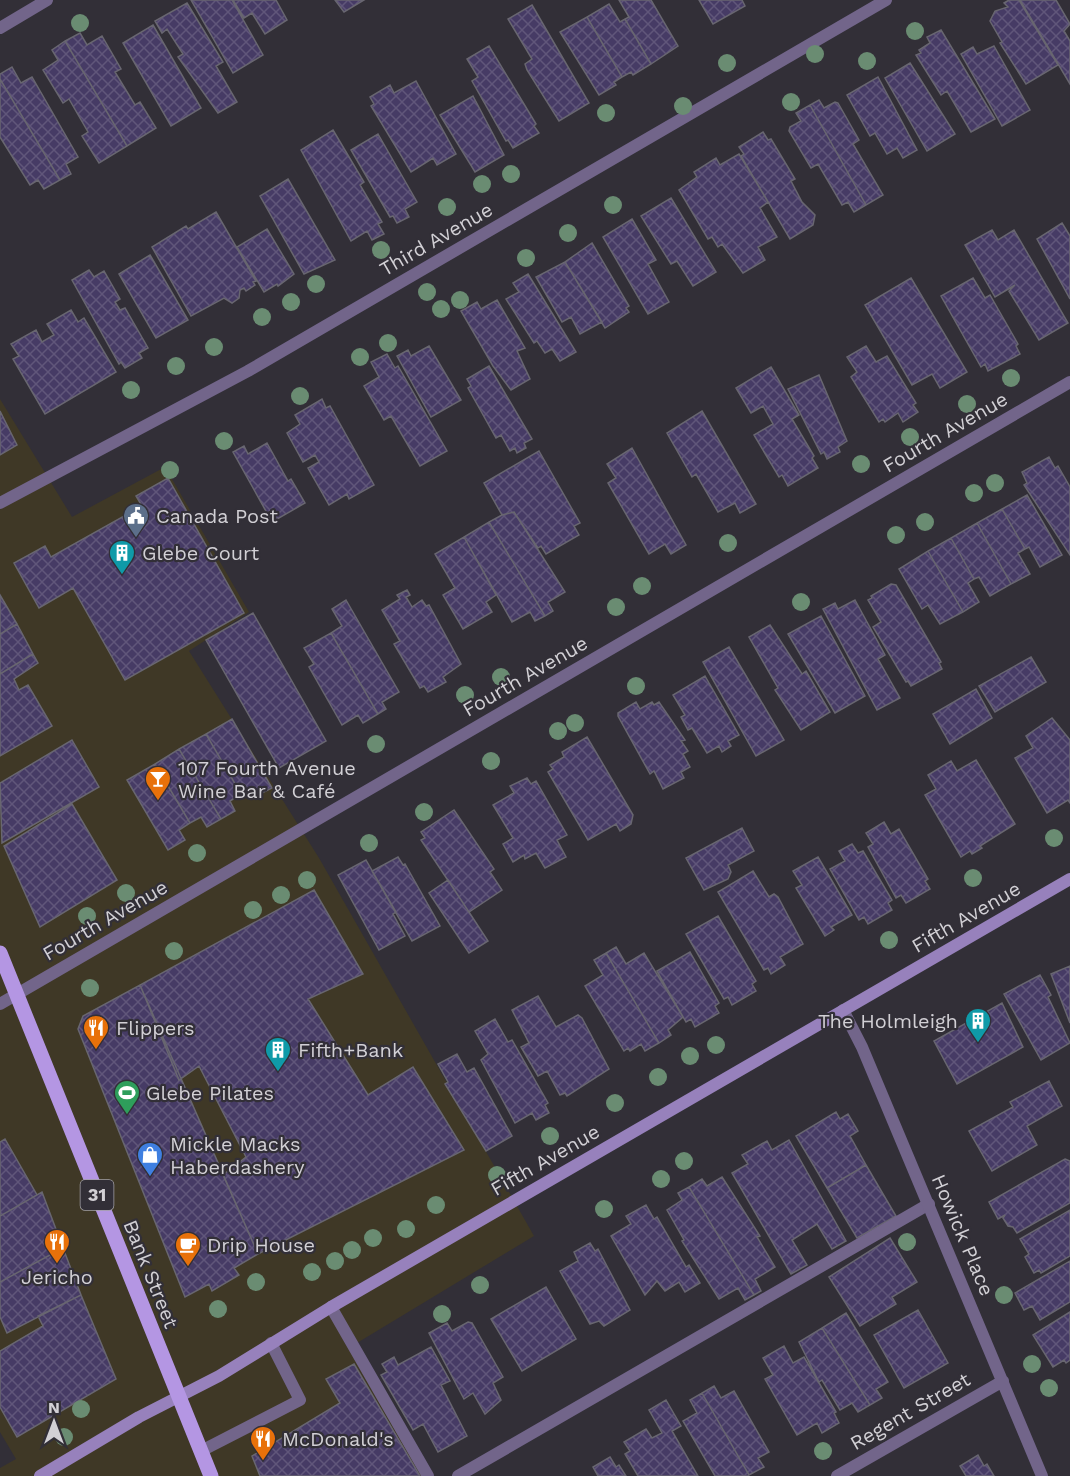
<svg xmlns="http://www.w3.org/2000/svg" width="1070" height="1476" font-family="'Work Sans',sans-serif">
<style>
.commercial{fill:#3f3826}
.building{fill:url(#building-cross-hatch);stroke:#686670;stroke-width:1.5}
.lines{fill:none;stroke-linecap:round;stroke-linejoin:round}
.lane{stroke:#72658a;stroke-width:12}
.street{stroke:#72658a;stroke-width:12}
.secondary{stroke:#9781bc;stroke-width:12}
.primary{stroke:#b496e3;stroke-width:15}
.tree{fill:#6a8c72}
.labels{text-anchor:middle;stroke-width:4.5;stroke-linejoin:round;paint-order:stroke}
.shield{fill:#322f37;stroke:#a2a0a6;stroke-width:1.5}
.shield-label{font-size:18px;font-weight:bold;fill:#d2d0d5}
.street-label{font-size:20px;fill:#d2d0d5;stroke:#322f37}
.poi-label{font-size:20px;fill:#d2d0d5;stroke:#322f37;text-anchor:start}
</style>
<defs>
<pattern id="building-cross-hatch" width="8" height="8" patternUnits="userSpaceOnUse" patternTransform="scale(1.5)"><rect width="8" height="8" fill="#463b65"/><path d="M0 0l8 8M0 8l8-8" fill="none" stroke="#60567a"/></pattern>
</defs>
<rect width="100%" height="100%" fill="#322f37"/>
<path class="commercial" d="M0,399l72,118 93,-50 84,145 -60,39 130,207 215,378 -182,110 79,130h-431v-8l16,-9 -16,-27z"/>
<path class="building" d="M191,0h41l31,55 -30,18z
M233,0h43l11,20 -22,14 -13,-21 -8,5z
M335,0h29l-20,12z
M619,0h32l27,46 -27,18 -26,-45 4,-2z
M699,0h43l3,6 -32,18z
M1009,0h10l39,65 -32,19 -26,-41 2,-1 -12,-21 5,-10 13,-4 -4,-4z
M1020,0h36l14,24 -6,7 6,10v43z
M187,3l36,59 -7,4 21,36 -19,11 -40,-56 5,-3 -16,-25 -5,4 -7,-12z
M609,4l11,18 5,-3 26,45 -18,11 -2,-3 -9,5 -35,-60z
M532,5l57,98 -30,18 -32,-51 -2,-6 7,-5 -24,-40z
M587,17l35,60 -8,5 2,3 -17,10 -39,-63z
M153,25l48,83 -30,18 -48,-83z
M941,30l54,89 -24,13 -24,-41 -6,4 -25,-40 5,-2 -2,-3 11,-7 -3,-6z
M80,33l7,12 15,-9 19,33 -6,3 20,33 5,-3 16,26 -29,18 -62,-105z
M65,41l62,105 -28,17 -17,-27 6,-4 -19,-33 -6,4 -20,-33 15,-10 -6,-10z
M489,46l47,78 -2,2 5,7 -26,15 -5,-8 -2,1 -34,-60 6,-4 -11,-18z
M994,46l36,64 -28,16 -41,-72 12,-7 4,7z
M910,63l45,71 -28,17 -42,-73z
M12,67l9,16 11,-6 46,80 -12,7 5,10 -11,6 -60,-101v-5z
M878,77l39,73 -14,8 -6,-10 -10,6 -12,-21 -5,3 -23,-41z
M0,79l60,101 -16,9 -6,-9 -8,5 -30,-48z
M416,81l40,73 -19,11 -4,-7 -22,14 -40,-66 3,-2 -4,-7 20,-12 4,8z
M473,96l31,59 -29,17 -35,-57z
M819,100l5,8 11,-6 3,1 21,37 -6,4 30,51 -17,10 -56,-100z
M810,105l56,100 -12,7 -6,-10 -6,3 -24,-41 -7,4 -22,-37 1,-4 11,-6 -5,-8z
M333,130l31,52 -4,3 22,37 -4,2 6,10 -12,6 -5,-9 -16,10 -50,-91z
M763,132l5,8 3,-1 24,40 -4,2 11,21 13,13 -2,10 -23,14 -49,-83 3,-2 -5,-7z
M378,134l39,68 -12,7 4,8 -12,6 -4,-7 -3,1 -39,-67z
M739,154l29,48 -8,6 17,29 -19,10 7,13 -22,13 -21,-29 -4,3 -6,-10 -4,2 -29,-49 18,-13 -3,-5 22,-14 4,7z
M288,179l47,81 -31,14 -44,-78z
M671,198l45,74 -23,14 -16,-25 -6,3 -30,-48z
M216,212l40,69 -3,1 2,3 -9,6 -2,-3 -4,2 -1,8 -7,5 -8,-5 -33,18 -39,-69 34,-21 2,3z
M632,219l24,41 -8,4 21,38 -21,12 -45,-77z
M1062,223l8,13v63l-33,-60z
M267,229l27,45 -16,12 -1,-2 -13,8 -27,-45z
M992,230l6,10 16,-10 54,93 -29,17 -30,-49 6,-6 -20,12 -30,-52z
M592,243l37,63 -3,2 3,4 -24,16 -40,-66z
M150,255l38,65 -32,18 -37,-64z
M565,262l37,60 -22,12 -9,-17 -9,5 -26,-45z
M89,270l5,7 10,-6 16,28 -5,3 5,8 5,-2 23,40 -9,5 3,5 -17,10 -4,-6 -2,2 -47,-84z
M528,274l48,78 -16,9 -8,-12 -7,4 -8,-12 -3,2 -28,-44 13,-7 -6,-9z
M911,278l56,94 -27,16 -8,-14 -20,11 -47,-80z
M973,278l12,20 5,-3 28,49 -2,2 4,8 -32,17 -3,-7 -4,3 -40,-71z
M497,300l28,48 -8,3 13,28 -19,11 -18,-24 -32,-55 16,-9 4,7z
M71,310l7,12 6,-4 32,54 -71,42 -32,-55 6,-3 -8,-12 25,-14 6,12 12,-7 -7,-11z
M429,346l32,54 -30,17 -34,-61 11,-6 3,6z
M866,346l10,16 11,-6 29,47 -3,2 5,7 -15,10 -5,-9 -13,9 -2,-3 -4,3 -28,-45 6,-5 -10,-15z
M387,354l8,14 3,-2 49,85 -27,15 -29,-50 -7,4 -20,-34 15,-9 -8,-15z
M489,366l43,73 -8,4 2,5 -9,5 -2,-5 -5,3 -9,-16 -5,3 -28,-50 3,-2 -4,-7z
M771,367l28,48 -7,4 22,37 -2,2 6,10 -30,18 -6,-11 -3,2 -25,-42 19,-11 -10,-18 -12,7 -15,-25z
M819,375l28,66 -9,6 2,5 -13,7 -3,-7 -3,2 -33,-65z
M322,399l4,9 4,-2 44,79 -25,14 -2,-5 -18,11 -21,-37 11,-6 -4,-7 -12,7 -16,-29 13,-9 -5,-9z
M0,411l17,34 -17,10z
M702,411l54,93 -16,9 -5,-10 -17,9 -22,-38 -4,3 -25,-44z
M267,443l21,38 3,-2 14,24 -33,19 -39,-70 11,-6 4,8z
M632,448l54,97 -15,9 -6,-10 -16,10 -41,-71 8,-5 -9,-14z
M539,451l41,72 -6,3 5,9 -33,19 -5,-8 -3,2 -24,-36 -12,3 -18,-32z
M1049,457l6,11 3,-2 12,21v68l-46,-70 3,-2 -5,-11z
M168,478l76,135 -119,67 -52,-92 -34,20 -25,-45 31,-17 6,11 91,-51 -6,-10z
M1027,495l35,60 -22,12 -11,-20 -4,2 -23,-40z
M1002,509l23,40 -7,4 12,21 -19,10 -34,-61z
M514,512l51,80 -17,10 5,9 -8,5 -56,-94 13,-7z
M489,522l56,94 -10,5 -5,-9 -18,10 -48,-85z
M977,523l34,61 -21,12 -11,-19 -5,2 -23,-41z
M464,537l32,58 -10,7 6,10 -29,17 -20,-34 12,-7 -20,-34z
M951,538l23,41 -6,4 11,19 -16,10 -35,-61z
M928,551l35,61 -23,12 -12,-19 -6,4 -23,-40z
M891,584l5,1 45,77 -2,1 3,6 -31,17 -3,-5 -2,1 -33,-55 8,-5 -13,-22 4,-2 -1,-2z
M407,590l3,5 -4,2 6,10 10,-7 4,6 3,-1 32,59 -18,13 3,5 -18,10 -4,-6 -4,2 -26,-44 6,-3 -18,-31 18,-11 -3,-4z
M0,595l17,29 -17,10z
M346,600l53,92 -17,10 4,7 -8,5 -47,-81 11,-7 -10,-17z
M855,600l30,55 -7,4 22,39 -23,12 -54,-101 12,-6 3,6z
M253,613l73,128 -47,27 -73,-128z
M821,616l44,80 -30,17 -47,-79z
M17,624l16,30 -33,20v-40z
M770,625l32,49 4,-3 24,41 -29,18 -26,-40 3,-2 -29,-51z
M331,633l47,81 -15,9 -5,-8 -16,10 -33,-58 5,-3 -10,-16z
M729,647l55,93 -28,16 -53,-94z
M33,654l5,9 -24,16 5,11 9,-5 24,41 -52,30v-82z
M1031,657l15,25 -51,30 -16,-26z
M705,676l34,59 -11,6 3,5 -9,6 -3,-6 -12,7 -15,-25 -4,2 -7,-13 4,-2 -12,-20z
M976,689l16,29 -42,26 -17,-30z
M636,702l4,7 12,-7 2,3 5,-3 26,38 -4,1 7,10 -5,3 7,13 -9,5 3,6 -21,11 -9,-18 -4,3 -32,-58v-3z
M1052,718l18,22v63l-2,-3 -21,13 -32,-55 18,-10 -7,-12z
M232,719l40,69 -18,9 -4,-8 -9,5 -35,-60z
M206,734l35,60 -11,7 5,10 -14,8 -42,-70z
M587,737l46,78 -2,9 -11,7 -4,-7 -28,16 -40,-68 5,-3 -3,-4 14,-8 -2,-5z
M72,740l27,47 -97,56 -2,-60z
M179,749l42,70 -14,8 -6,-10 -11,6 -35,-59z
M976,760l39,64 -35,22 2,2 -10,6 -2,-3 -9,6 -36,-62 11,-6 -8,-14 23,-14 6,10z
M155,764l35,59 -11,7 6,10 -17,10 -41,-70z
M527,778l4,6 5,-3 31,54 -10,5 9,17 -21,11 -9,-15 -11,6 -1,-4 -11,7 -10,-18 10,-6 -20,-33 21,-12 -4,-7z
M72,804l45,76 -77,47 -36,-81z
M454,810l40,59 -4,3 12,18 -33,22 -48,-72 4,-2 -4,-6z
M884,822l7,12 8,-5 29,50 -3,2 5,8 -24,14 -5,-8 -5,3 -28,-51 5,-3 -7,-11z
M742,828l12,23 -26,14 3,7 -3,7 -24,11 -18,-32z
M852,844l6,9 5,-2 29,49 -4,3 4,7 -24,14 -4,-7 -5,3 -29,-51 15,-8 -6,-10z
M398,857l5,8 2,-1 35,62 -28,15 -40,-70z
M818,857l34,58 -21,12 3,3 -9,6 -29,-48 6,-3 -9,-14z
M366,860l30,52 -3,2 12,22 -26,14 -41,-75z
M753,871l16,26 5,-3 4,3 25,47 -23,13 5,8 -14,9 -3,-6 -4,2 -46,-78z
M448,880l40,61 -19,12 -40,-60z
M314,890l49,84 -55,25 60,96 45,-28 51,83 -206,104 -35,-79 23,-18 -47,-91 -20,14 -39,-95z
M718,916l38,65 -4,3 4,7 -24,14 -4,-8 -4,2 -38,-65z
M616,947l10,17 18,-11 39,64 -15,13 3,5 -12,8 -53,-90z
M690,952l29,51 -4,3 4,7 -24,14 -4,-8 -5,3 -29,-51z
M606,953l53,90 -14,8 -4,-7 -11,7 -2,-3 -4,3 -39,-65 18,-11 -9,-15z
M1070,966v57l-19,-49z
M1040,975l11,20 -3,2 22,46 -29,17 -37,-66z
M140,985l118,269 -24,14 5,7 -27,16 -3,-7 -24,13 -107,-268 5,-13z
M538,996l18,31 22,-12 4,3 27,51 -42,27 -2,-3 -5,2 -13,-24 -9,5 -17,-29 8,-4 -17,-33z
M1002,1003l21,44 -66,37 -23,-43z
M495,1019l13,23 4,-2 36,63 -3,2 4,8 -13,7 -4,-7 -17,10 -34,-63 7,-6 -13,-23z
M457,1054l10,18 7,-4 38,68 -26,15 -41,-67 3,-2 -10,-18z
M1049,1081l13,25 -35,20 10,19 -45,26 -23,-40 44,-24 -3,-5z
M836,1112l4,7 8,-5 10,17 -8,5 16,29 -39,23 -31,-52z
M5,1139l32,56 -37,21v-74z
M789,1140l57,101 -14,8 -15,-25 -25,16 15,25 -16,9 -59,-101 16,-9 -6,-9 25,-14 5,9z
M1065,1159l5,2v42l-53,30 -4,-6 -5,-1 -5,-8 2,-3 -7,4 -9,-17z
M866,1165l30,51 -39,22 -30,-50z
M722,1177l38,59 -3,1 18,30 -20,12 6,12 -7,4 -65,-108 13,-8 5,7z
M689,1187l65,108 -9,5 -7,-12 -19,11 -37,-58 2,-1 -17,-30 15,-10 -4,-7z
M42,1192l21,56 -63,34v-66z
M646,1205l8,14 3,-2 29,50 3,-2 11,18 -15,9 -6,-10 -14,9 -8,-10 -12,14 -34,-59 20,-12 -5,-8z
M1070,1210v46l-29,17 -2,-3 -5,3 -9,-16 4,-3 -9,-15z
M890,1238l27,44 -25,15 4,7 -36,22 -31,-49z
M590,1243l5,8 3,-2 32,61 -26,16 -5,-5 -9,3 -30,-53 18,-10 -4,-9z
M63,1248l18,47 -74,38 -7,-16v-35z
M1070,1261v41l-30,18 -8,-14 -8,4 -9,-17z
M546,1287l30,52 -54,32 -31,-52z
M81,1295l35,84 -99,58 -17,-30v-56l43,-25 -5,-10z
M918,1310l30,53 -44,25 -30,-53z
M1070,1312v48l-4,3 -2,-3 -11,7 -20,-32z
M846,1313l42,69 -12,7 6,9 -12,7 -48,-77z
M468,1322l4,1 31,54 -10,6 8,17 -16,14 -12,-21 -9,6 -35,-66 18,-10 5,8z
M822,1328l48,77 -12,7 -6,-9 -12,7 -18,-30 -3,2 -20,-40z
M784,1346l9,17 11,-6 32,55 -2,1 5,10 -17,10 -5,-10 -20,12 -32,-56 8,-4 -10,-17z
M431,1347l19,34 -9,4 26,51 -29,16 -15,-28 -10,6 -32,-55 6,-3 -5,-8 12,-7 4,8z
M354,1364l66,112h-160l-8,-20 88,-53 -14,-24z
M714,1386l7,12 13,-7 35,61 -11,6 6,9 -15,8 -47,-82z
M702,1393l47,82 -1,1h-33l-32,-55 14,-8 -7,-13z
M666,1400l15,26 -9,5 26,45h-60l-13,-22 5,-3 -6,-9 22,-13 6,9 10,-5 -13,-23z
M978,1455l6,11 3,-2 7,12h-28l-6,-10z
M610,1457l6,10 3,-2 7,11h-28l-5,-9z"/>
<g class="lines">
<path class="lane" d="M331,1307l97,169
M201,1451l99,-51 -29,-57
M458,1476l471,-272"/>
<path class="street" d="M0,28l47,-28
M0,503l248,-132 638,-371
M0,1004l1070,-622
M843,1010l19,37 180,429
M837,1476l166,-95"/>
<path class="secondary" d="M40,1476l99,-59 80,-41 112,-69 739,-428"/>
<path class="primary" d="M0,953l211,523"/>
</g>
<g class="tree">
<circle cx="80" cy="23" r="9"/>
<circle cx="915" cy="31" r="9"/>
<circle cx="815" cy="54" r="9"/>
<circle cx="867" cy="61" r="9"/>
<circle cx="727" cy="63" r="9"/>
<circle cx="791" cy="102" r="9"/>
<circle cx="683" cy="106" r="9"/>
<circle cx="606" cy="113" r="9"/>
<circle cx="511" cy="174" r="9"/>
<circle cx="482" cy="184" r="9"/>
<circle cx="613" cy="205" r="9"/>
<circle cx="447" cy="207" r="9"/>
<circle cx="568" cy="233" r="9"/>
<circle cx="381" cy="250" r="9"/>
<circle cx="526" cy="258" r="9"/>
<circle cx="316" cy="284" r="9"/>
<circle cx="427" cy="292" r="9"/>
<circle cx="460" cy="300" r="9"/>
<circle cx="291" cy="302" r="9"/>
<circle cx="441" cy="309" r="9"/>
<circle cx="262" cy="317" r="9"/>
<circle cx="388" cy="343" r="9"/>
<circle cx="214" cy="347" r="9"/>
<circle cx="360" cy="357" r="9"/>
<circle cx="176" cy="366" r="9"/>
<circle cx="1011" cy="378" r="9"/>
<circle cx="131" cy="390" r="9"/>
<circle cx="300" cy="396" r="9"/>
<circle cx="967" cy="404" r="9"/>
<circle cx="910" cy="437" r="9"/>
<circle cx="224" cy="441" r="9"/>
<circle cx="861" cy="464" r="9"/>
<circle cx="170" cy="470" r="9"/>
<circle cx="995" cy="483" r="9"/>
<circle cx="974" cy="493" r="9"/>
<circle cx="925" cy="522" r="9"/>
<circle cx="896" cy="535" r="9"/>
<circle cx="728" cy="543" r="9"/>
<circle cx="642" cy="586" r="9"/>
<circle cx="801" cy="602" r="9"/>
<circle cx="616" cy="607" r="9"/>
<circle cx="501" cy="677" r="9"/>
<circle cx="636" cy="686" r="9"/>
<circle cx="465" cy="695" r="9"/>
<circle cx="575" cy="723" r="9"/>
<circle cx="558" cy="731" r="9"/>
<circle cx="376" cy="744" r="9"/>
<circle cx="491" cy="761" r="9"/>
<circle cx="424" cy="812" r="9"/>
<circle cx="1054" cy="838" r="9"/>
<circle cx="369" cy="843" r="9"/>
<circle cx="197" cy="853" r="9"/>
<circle cx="973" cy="878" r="9"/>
<circle cx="307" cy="880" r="9"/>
<circle cx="126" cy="893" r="9"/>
<circle cx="281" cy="895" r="9"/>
<circle cx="253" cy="910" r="9"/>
<circle cx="87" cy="916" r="9"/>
<circle cx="889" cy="940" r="9"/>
<circle cx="174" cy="951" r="9"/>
<circle cx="90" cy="988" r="9"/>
<circle cx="716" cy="1045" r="9"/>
<circle cx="690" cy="1056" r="9"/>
<circle cx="658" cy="1077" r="9"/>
<circle cx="615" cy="1103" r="9"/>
<circle cx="550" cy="1136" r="9"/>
<circle cx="684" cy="1161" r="9"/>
<circle cx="497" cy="1175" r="9"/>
<circle cx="661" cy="1179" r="9"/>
<circle cx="436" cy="1205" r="9"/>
<circle cx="604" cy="1209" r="9"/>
<circle cx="406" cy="1229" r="9"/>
<circle cx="373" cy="1238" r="9"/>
<circle cx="907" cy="1242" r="9"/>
<circle cx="352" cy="1250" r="9"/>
<circle cx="335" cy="1261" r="9"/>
<circle cx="312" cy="1272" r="9"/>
<circle cx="256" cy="1282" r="9"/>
<circle cx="480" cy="1285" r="9"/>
<circle cx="1004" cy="1295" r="9"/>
<circle cx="218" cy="1309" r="9"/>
<circle cx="442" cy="1314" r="9"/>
<circle cx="1032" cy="1364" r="9"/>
<circle cx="1049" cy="1388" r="9"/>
<circle cx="81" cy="1409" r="9"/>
<circle cx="64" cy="1437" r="9"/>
<circle cx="823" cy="1451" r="9"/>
</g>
<defs>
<symbol id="civic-pin" viewBox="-11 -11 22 30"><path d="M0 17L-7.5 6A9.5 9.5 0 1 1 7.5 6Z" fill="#5c6f8a" stroke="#322f37"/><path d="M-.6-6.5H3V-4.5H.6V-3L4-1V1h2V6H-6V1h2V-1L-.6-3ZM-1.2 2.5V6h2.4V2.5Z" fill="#fff"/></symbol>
<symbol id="building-pin" viewBox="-11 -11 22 30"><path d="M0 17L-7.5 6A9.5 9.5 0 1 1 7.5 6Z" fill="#0f9aa8" stroke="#322f37"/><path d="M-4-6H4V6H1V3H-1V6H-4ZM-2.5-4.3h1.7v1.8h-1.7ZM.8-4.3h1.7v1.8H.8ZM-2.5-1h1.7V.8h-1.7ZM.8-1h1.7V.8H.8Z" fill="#fff"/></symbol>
<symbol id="bar-pin" viewBox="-11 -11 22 30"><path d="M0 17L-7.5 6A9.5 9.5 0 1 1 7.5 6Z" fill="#e8710a" stroke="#322f37"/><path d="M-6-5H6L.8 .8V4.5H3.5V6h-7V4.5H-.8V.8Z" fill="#fff"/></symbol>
<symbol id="restaurant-pin" viewBox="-11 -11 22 30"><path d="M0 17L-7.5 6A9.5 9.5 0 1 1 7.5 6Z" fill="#e8710a" stroke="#322f37"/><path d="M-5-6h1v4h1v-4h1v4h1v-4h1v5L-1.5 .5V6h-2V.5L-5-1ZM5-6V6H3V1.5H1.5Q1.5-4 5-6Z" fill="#fff"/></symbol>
<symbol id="stadium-pin" viewBox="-11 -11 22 30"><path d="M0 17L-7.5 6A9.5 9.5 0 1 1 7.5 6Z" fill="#2e9e5b" stroke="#322f37"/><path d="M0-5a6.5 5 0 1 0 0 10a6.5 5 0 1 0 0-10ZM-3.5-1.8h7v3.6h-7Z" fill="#fff"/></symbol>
<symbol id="shop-pin" viewBox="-11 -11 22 30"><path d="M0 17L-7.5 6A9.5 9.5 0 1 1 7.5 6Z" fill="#3f7fe0" stroke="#322f37"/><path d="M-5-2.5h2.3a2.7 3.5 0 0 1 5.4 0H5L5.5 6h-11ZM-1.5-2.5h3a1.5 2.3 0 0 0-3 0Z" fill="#fff"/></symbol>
<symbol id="cafe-pin" viewBox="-11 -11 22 30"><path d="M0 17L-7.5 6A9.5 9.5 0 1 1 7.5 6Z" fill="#e8710a" stroke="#322f37"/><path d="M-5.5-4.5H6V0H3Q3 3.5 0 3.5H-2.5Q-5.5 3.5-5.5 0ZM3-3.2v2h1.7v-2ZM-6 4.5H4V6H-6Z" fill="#fff"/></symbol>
</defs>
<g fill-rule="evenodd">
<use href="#civic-pin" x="121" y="501" width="30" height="40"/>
<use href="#building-pin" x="107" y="538" width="30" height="40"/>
<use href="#bar-pin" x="143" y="764" width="30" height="40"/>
<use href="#building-pin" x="963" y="1006" width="30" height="40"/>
<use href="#restaurant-pin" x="81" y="1013" width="30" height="40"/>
<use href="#building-pin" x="263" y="1035" width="30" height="40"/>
<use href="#stadium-pin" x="112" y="1078" width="30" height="40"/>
<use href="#shop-pin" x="135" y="1140" width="30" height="40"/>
<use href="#restaurant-pin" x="42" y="1227" width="30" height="40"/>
<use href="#cafe-pin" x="173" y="1230" width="30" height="40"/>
<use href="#restaurant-pin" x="248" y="1424" width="30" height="40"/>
</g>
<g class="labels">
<rect class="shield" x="80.5" y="1180" width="33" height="30" rx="4.5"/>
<g class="shield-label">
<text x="97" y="1201">31</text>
</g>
<g class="street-label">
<text transform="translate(436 239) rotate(-30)" y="7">Third Avenue</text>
<text transform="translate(945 432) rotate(-30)" y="7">Fourth Avenue</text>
<text transform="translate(525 676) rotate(-30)" y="7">Fourth Avenue</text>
<text transform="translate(966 917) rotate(-30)" y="7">Fifth Avenue</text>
<text transform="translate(105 920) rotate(-30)" y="7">Fourth Avenue</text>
<text transform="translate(545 1160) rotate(-30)" y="7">Fifth Avenue</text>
<text transform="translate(963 1235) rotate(67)" y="7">Howick Place</text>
<text transform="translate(151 1274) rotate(68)" y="7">Bank Street</text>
<text transform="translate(910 1411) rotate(-30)" y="7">Regent Street</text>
</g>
<g class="poi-label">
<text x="156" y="523">Canada Post</text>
<text x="142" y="560">Glebe Court</text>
<text x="178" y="775">107 Fourth Avenue<tspan x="178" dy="23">Wine Bar &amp; Café</tspan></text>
<text x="958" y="1028" text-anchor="end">The Holmleigh</text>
<text x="116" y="1035">Flippers</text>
<text x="298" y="1057">Fifth+Bank</text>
<text x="146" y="1100">Glebe Pilates</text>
<text x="170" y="1151">Mickle Macks<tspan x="170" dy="23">Haberdashery</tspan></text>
<text x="207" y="1252">Drip House</text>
<text x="57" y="1284" text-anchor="middle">Jericho</text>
<text x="282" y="1446">McDonald's</text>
</g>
</g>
<g transform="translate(54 1422)" stroke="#322f37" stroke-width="4.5" paint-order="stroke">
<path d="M0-4.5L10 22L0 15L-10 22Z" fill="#d2d0d5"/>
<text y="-9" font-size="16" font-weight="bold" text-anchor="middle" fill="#d2d0d5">N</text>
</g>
</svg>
